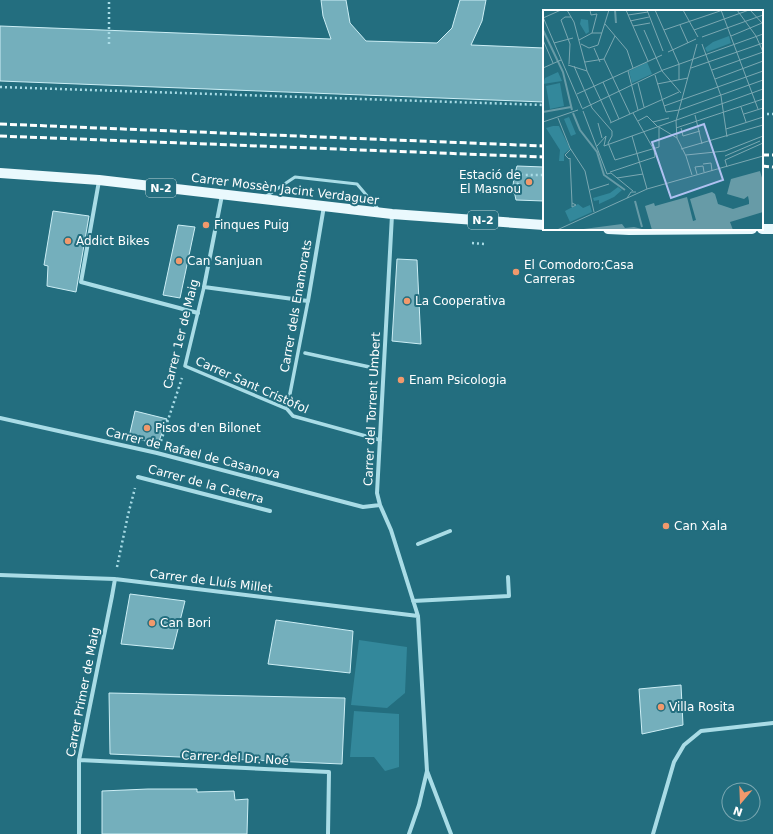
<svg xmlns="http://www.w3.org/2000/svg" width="773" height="834" font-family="'DejaVu Sans',sans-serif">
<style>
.green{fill:#33889b}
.building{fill:#74afbc;stroke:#cceef5}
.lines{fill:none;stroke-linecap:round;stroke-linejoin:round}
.path{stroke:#a9dce6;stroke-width:2.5;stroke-dasharray:2 3;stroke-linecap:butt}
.service{stroke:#a9dce6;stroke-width:3}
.pedestrian{stroke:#a9dce6;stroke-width:3.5}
.minor{stroke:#a9dce6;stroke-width:4}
.primary{stroke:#eaf9fd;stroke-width:10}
.rail{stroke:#fff;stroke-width:3;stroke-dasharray:7 3;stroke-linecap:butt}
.poi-dot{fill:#f1996c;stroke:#236e7f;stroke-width:1.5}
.labels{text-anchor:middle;stroke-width:4;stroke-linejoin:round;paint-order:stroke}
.shield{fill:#236e7f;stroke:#bdd4d9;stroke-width:1}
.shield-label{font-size:11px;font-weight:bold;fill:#fff}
.poi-label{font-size:12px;fill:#fff;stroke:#236e7f;text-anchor:start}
.street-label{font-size:12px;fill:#fff;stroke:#236e7f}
.inset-river{fill:none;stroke:#679ba7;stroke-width:2}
.inset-road{fill:none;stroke:#7ba8b2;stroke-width:1}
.view{fill:#b0c1f1;fill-opacity:0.15;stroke:#b0c1f1;stroke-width:2}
.inset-edge{fill:none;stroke:#fff;stroke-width:2}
</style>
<rect width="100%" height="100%" fill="#236e7f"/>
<path class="green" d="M359,640l48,7 -2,46 -18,15 -36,-3z
M354,711l45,3v53l-14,4 -11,-14h-24z"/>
<path class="building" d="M321,0h25l4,23 16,18 71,2 15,-15 8,-28h26l-4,21 -11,24 73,3v54l-544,-21v-55l331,13 -8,-23z
M517,166l27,1v34l-28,-1 -3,-14 1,-9z
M53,211l36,5 -13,76 -29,-6 1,-20 -4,-1z
M178,225l17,2 -15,71 -17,-3z
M397,259l20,1 4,84 -29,-3z
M135,411l32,8 -9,25 -29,-7z
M130,594l55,7 -12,48 -52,-5z
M276,620l77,11 -3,42 -82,-9z
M681,685l2,40 -41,9 -3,-45z
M109,693l236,5 -3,66 -232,-10z
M148,789h49v3l37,-1 1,9 13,-1 -1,35h-145v-43z"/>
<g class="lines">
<path class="path" d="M109,44v-43
M0,87l544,18
M762,114h11
M475,192h14
M514,194l7,-19h23
M472,243l13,1
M161,441l21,-63
M117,567l11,-52 7,-27"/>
<path class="service" d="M265,197l30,-20 62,7 22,26"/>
<path class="pedestrian" d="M204,287l-19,79 102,43 6,7 87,24
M305,353l69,15
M287,409l21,-108"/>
<path class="minor" d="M99,181l-18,101 117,31
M222,195l-18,92 104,14 16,-95
M392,215l-15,278 3,12 11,25 27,86 9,155 24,63
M0,418l157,35 206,54 17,-2
M138,477l132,34
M418,544l32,-13
M0,575l115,4 303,37
M413,601l96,-5 -1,-19
M79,760l250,12 -1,62
M79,834v-74l33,-164 3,-17
M409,834l10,-29 8,-34
M653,834l21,-72 10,-17 17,-14 72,-8"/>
<path class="primary" d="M0,173l99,7 293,34 152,11
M608,229l21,1 123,-1
M762,229h11"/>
<path class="rail" d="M0,124l544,22
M0,136l544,21
M762,155h11
M762,166l11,1"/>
</g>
<g class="poi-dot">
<circle cx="529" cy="182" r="4"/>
<circle cx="206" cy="225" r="4"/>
<circle cx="68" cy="241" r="4"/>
<circle cx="179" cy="261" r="4"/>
<circle cx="516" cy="272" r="4"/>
<circle cx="407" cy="301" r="4"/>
<circle cx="401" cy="380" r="4"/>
<circle cx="147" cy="428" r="4"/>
<circle cx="666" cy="526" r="4"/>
<circle cx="152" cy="623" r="4"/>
<circle cx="661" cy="707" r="4"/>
</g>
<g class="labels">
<g class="shield">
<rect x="146" y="179" width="30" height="18" rx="3"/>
<rect x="468" y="211" width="30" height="18" rx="3"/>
</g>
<g class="shield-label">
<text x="161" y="192">N-2</text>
<text x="483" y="224">N-2</text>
</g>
<g class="poi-label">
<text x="521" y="179" text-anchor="end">Estació de<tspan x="521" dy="14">El Masnou</tspan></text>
<text x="214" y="229">Finques Puig</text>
<text x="76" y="245">Addict Bikes</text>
<text x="187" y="265">Can Sanjuan</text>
<text x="524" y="269">El Comodoro;Casa<tspan x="524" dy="14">Carreras</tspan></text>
<text x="415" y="305">La Cooperativa</text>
<text x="409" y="384">Enam Psicologia</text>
<text x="155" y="432">Pisos d'en Bilonet</text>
<text x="674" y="530">Can Xala</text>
<text x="160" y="627">Can Bori</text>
<text x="669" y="711">Villa Rosita</text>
</g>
<g class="street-label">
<text transform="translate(285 189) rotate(7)" y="4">Carrer Mossèn Jacint Verdaguer</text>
<text transform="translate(296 306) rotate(-80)" y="4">Carrer dels Enamorats</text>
<text transform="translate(181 334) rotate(-76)" y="4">Carrer 1er de Maig</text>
<text transform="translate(252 385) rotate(24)" y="4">Carrer Sant Cristòfol</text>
<text transform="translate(372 409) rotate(-87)" y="4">Carrer del Torrent Umbert</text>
<text transform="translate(193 453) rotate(14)" y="4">Carrer de Rafael de Casanova</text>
<text transform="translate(206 484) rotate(15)" y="4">Carrer de la Caterra</text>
<text transform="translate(211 581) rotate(7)" y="4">Carrer de Lluís Millet</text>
<text transform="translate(83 692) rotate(-79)" y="4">Carrer Primer de Maig</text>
<text transform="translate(235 758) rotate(3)" y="4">Carrer del Dr. Noé</text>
</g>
</g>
<g transform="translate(543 10)">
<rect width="220" height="220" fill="#236e7f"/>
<path d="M38,9l7,1 1,12 -3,2 -6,-10zM186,26l2,7 -24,9 -2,-4 8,-6zM104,52l5,12 -20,9 -3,-12zM15,62l4,9 -19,3 2,-6zM17,73l4,23 -14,3 -4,-23zM26,107l7,17 -5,2 -7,-17zM10,116h6l11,23 -6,5v7h-5l1,-11 -14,-22zM75,177l4,3 -8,7 -15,7v-4l-5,1 -1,-3 17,-5zM35,194l5,4 7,-3 2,7 -22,10 -5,-11z" fill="#33889b"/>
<path d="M217,161l3,10v31l-33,10 3,8h-81l-7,-24 9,-3 1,3 32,-9 6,24 3,-1 -6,-21 22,-7 3,2 3,10 15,5 16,-5v-3l-1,-5 -4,3 -17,-5 4,-15zM79,214l3,4 9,-1 12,3h-70z" fill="#679ba7"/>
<path class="inset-river" d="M72,0l1,13M0,20l20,42 9,38M0,102l28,-5M30,103l7,17 17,22 7,23 21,15M92,191l7,26"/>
<path class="inset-road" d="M24,0l7,12 13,49 24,51M47,0l1,5 6,-1 -5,19M83,0l22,51M104,0l16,41M112,0l24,54v16M140,0l15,27M178,0l37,99M207,0l13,14M85,5l20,-3M0,7l39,91M0,8l18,-8M87,11l19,-4M62,14l22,26 6,18M137,15l8,18M90,16l17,-3M101,20l18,41 19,22M121,20l59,-20M151,20l55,-20M188,26l31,-13M159,27l61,-22M0,30l10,23M36,30l13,-7h10M11,33l19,-5M38,34l8,4 9,-3 11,-35M159,34l19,52 6,41M51,38l6,14M125,42l28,-13M61,49l26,55M42,52l19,-3 11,-23M26,54l1,-20 -9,-24 4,-3h6M25,55l19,6M31,56l18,42 20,23v5l-4,7 7,17 44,-13v-20M0,58l18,-8M148,58l72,-25M169,60l51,-18 -7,-16 -19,-26M85,61l10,39M112,65l11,37 13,-2 84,-30M172,69l48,-18M60,72l16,37M95,73l6,24M114,74l31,-6M34,84l85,-39M121,96l99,-35M198,97l5,15M39,99l81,-39 100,-36M40,101l24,63 4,-1M201,104l19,-6M152,105l7,29M15,108l12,30 15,23 9,41M95,111l9,-5 11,11M0,112l35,-12M110,112l16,-4M55,113l4,15M67,113l69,-31M116,117l18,11 9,18 6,19M133,118l87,-29M138,118l2,8 17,-5M183,119l37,-12M89,126l15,53M134,128l-1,-17 21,-77M54,136l9,-10 -2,10 159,-57M138,139l82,-24M143,145l39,-4 38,-15M182,146l35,-15M27,148l2,45 4,2 -4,2v-4M27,148l-1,1 -4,-4 6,-6M160,154l8,-1 1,8M184,157l-2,-7 38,-17M67,162l45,-15 -1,-7 -21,-37M68,163l22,18M154,164l-2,-7 8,-1 1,6M74,168l26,-4M47,180l19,-6M84,188l4,-6h5M14,220l90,-41 116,-33"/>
<path class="view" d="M161,114l19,56 -52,18 -19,-56z"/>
<rect width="220" height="220" class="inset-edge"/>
</g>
<g transform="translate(741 802) rotate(199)"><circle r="19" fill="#236e7f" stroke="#7ba8b2"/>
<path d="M0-3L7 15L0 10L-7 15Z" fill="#f1996c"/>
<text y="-6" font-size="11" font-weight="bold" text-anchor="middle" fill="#ffffff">N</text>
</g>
</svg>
